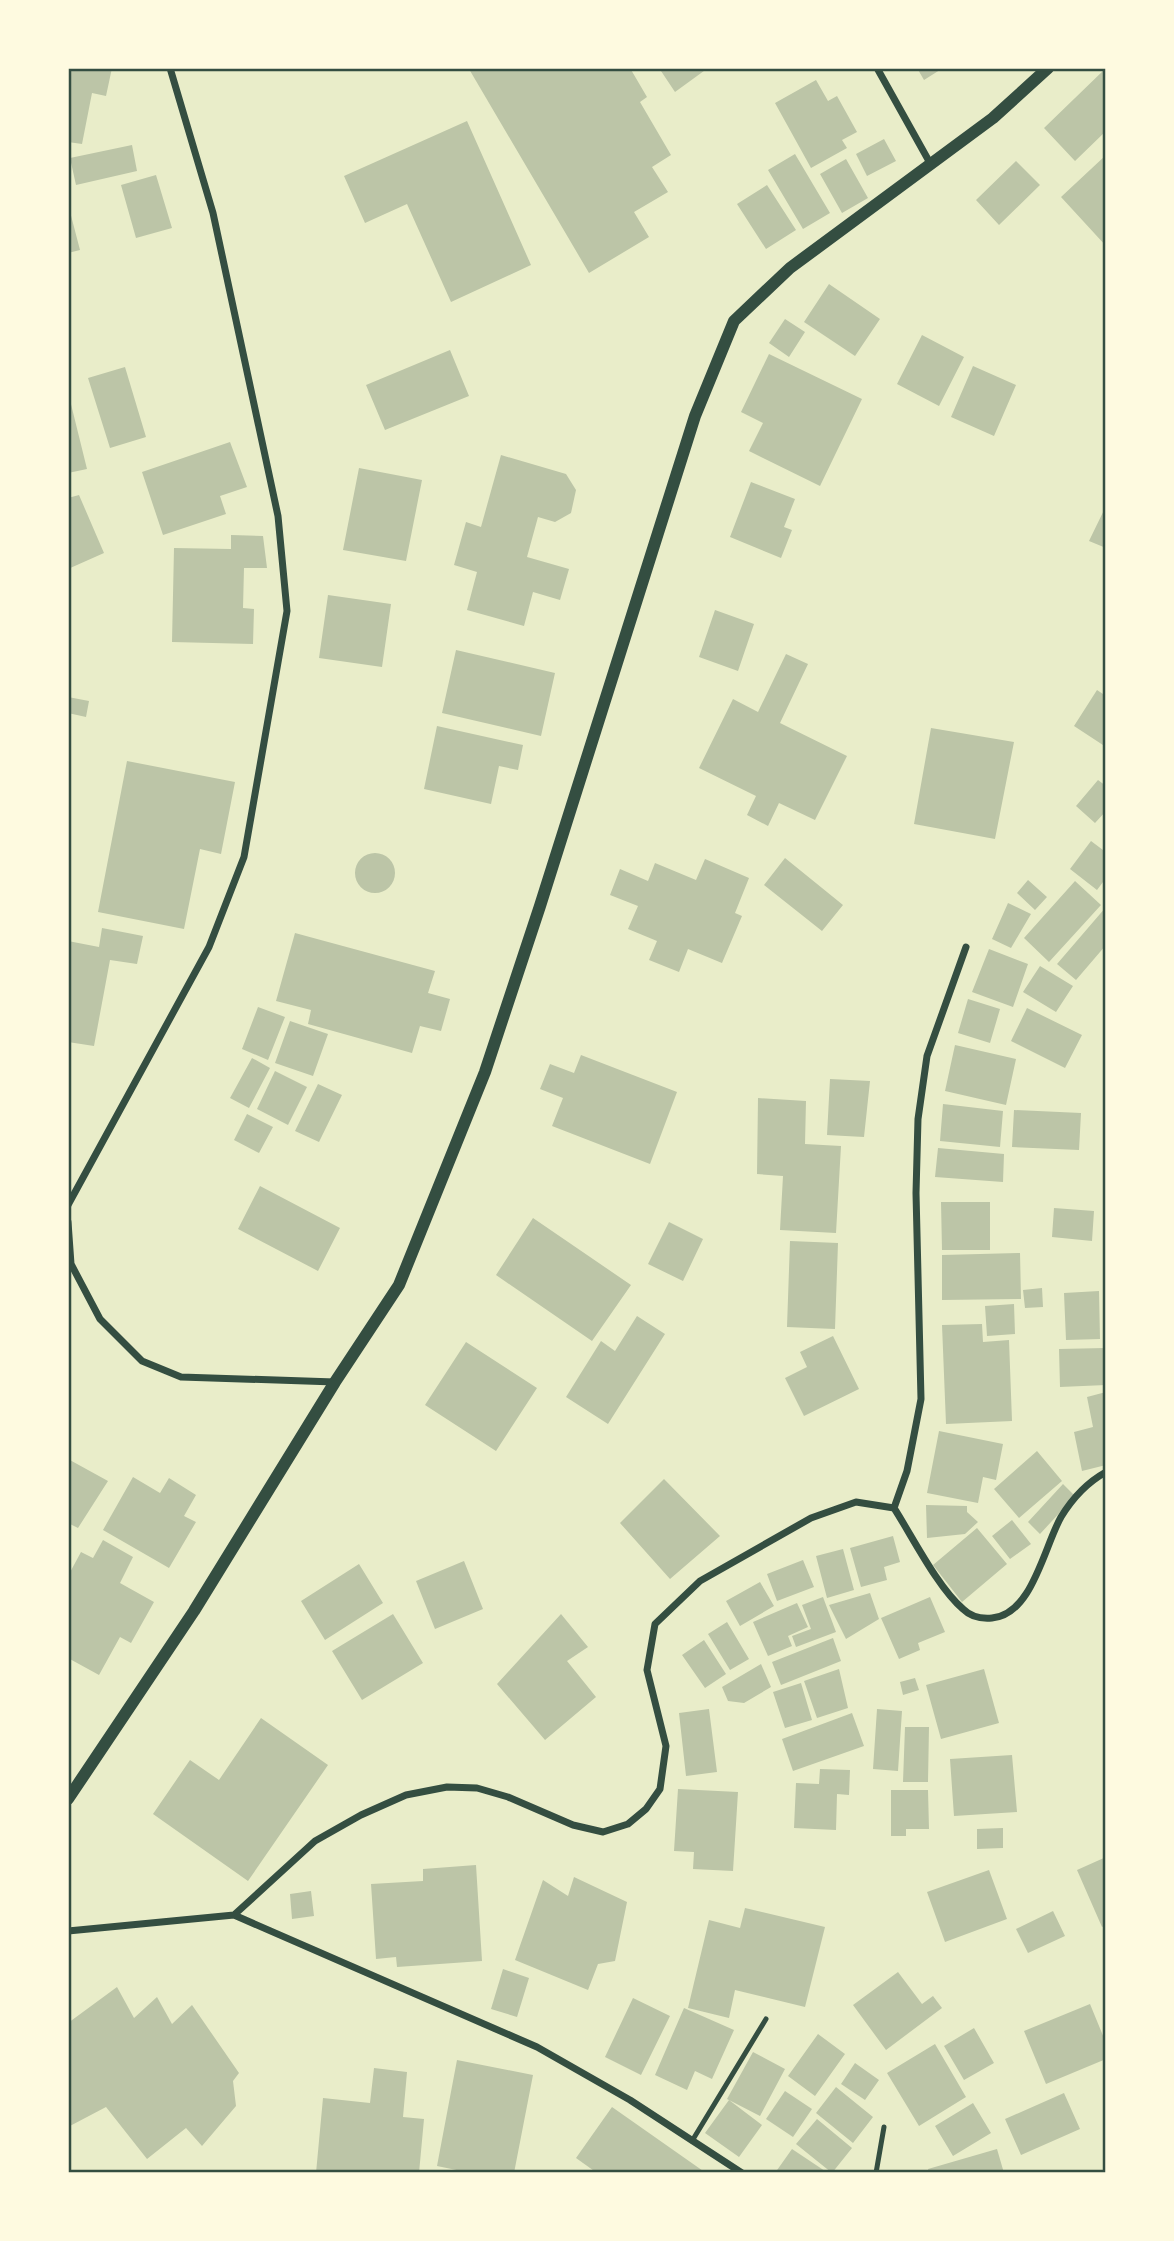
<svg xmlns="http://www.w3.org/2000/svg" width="1174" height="2241" font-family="Jost,sans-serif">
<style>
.building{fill:#bcc5a7}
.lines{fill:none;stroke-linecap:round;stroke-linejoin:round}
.service{stroke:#344e41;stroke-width:5}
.minor{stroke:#344e41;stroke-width:7}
.tertiary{stroke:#344e41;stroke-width:12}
.neatline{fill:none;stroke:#344e41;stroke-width:2.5}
</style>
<rect width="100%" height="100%" fill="#e9edc9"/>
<path class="building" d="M68,68h44l-6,28 -14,-3 -10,51 -14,-2z
M471,68h159l17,29 -7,5 31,53 -19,12 16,25 -34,20 15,25 -60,36 -120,-204z
M659,68h49l-33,24z
M917,68h26l-19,12z
M1106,68v63l-31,30 -31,-33z
M816,80l12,21 9,-5 20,36 -15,8 5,8 -36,20 -36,-65z
M467,121l64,144 -80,37 -44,-98 -42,19 -21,-47z
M884,139l12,22 -29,15 -11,-22z
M132,145l5,26 -61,14 -6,-27z
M795,154l35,59 -27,16 -35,-59z
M1106,155v91l-45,-49z
M846,159l22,39 -26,15 -22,-39z
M1016,161l24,24 -41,40 -23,-25z
M156,175l16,53 -36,10 -15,-53z
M767,185l29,45 -30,19 -29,-45z
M68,204l12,46 -12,3z
M829,284l51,35 -25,37 -51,-34z
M785,319l20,13 -16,25 -20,-14z
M922,335l42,22 -25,49 -42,-22z
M450,350l19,46 -84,34 -19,-45z
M769,354l93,45 -42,87 -71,-35 14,-28 -22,-11z
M973,366l43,19 -22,51 -43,-19z
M125,367l21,70 -36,11 -22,-70z
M68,392l19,77 -19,4z
M230,442l17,45 -27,9 6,18 -63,21 -21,-63z
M501,455l65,19 10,16 -5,23 -16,9 -17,-5 -11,40 42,12 -9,31 -27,-8 -9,34 -57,-16 10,-38 -23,-7 12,-43 15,5z
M359,468l63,12 -16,81 -63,-11z
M751,482l44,17 -11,28 8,3 -11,28 -51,-21z
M79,495l25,58 -36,16v-71z
M1106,506v42l-17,-7z
M231,535l32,1 4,32h-23l-1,40 11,1 -1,35 -81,-2 2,-94 57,1z
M328,595l63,9 -9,63 -63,-9z
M715,610l39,14 -16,47 -39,-14z
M456,650l99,23 -14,63 -99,-23z
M786,654l22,10 -28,59 67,33 -32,64 -36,-17 -11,23 -21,-11 9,-19 -57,-28 34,-69 25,13z
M1097,690l9,6v51l-32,-21z
M68,697l21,4 -3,16 -18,-4z
M437,726l86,19 -5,25 -19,-4 -8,38 -67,-15z
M931,728l83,14 -19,97 -81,-15z
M127,761l108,21 -14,72 -21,-5 -16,80 -86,-17z
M1098,780l8,6v25l-11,12 -19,-17z
M1091,841l12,9 3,-4v32l-9,12 -27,-21z
M355 873a20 20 0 1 1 40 0a20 20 0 1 1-40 0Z
M785,858l58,47 -21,26 -58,-46z
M705,859l44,19 -14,35 7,3 -20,47 -34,-14 -9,23 -30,-12 8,-19 -29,-12 10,-23 -28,-11 10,-26 28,12 7,-18 41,17z
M1028,880l19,17 -12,13 -18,-17z
M1075,881l26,24 -52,57 -25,-24z
M1008,903l23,11 -20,34 -19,-9z
M1106,907v38l-30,35 -19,-16z
M102,928l41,8 -6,28 -27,-4 -16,86 -26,-4v-101l31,6z
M295,933l140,38 -7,22 22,6 -9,32 -21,-5 -8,27 -104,-29 3,-14 -35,-9z
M989,949l39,15 -15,43 -41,-15z
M1040,966l33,20 -17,26 -33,-20z
M968,999l32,10 -10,34 -32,-10z
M258,1007l27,10 -17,43 -26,-11z
M1027,1008l55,27 -17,33 -54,-27z
M290,1021l38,13 -15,42 -38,-13z
M955,1045l61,14 -10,46 -61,-14z
M581,1055l96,37 -27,72 -98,-38 11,-28 -23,-9 10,-25 24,9z
M252,1058l18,10 -21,40 -19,-10z
M275,1071l32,16 -19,38 -31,-16z
M830,1079l40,2 -6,56 -37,-2z
M318,1084l24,11 -23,47 -24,-11z
M758,1098l48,3 -1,43 36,2 -5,87 -56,-3 3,-54 -26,-2z
M943,1104l60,7 -3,36 -60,-6z
M1014,1110l67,3 -2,37 -67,-3z
M247,1114l26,13 -14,26 -25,-13z
M938,1148l66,6 -1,28 -68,-5z
M260,1186l80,42 -22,43 -80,-42z
M941,1202h49v48h-48z
M1054,1208l40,3 -2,30 -40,-4z
M533,1218l98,67 -39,56 -96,-66z
M669,1222l34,17 -20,42 -35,-17z
M790,1241l48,2 -3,86 -48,-2z
M1020,1253l1,46 -79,1v-45z
M1042,1288l1,19 -18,1 -2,-18z
M1099,1291l1,48 -34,1 -2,-47z
M1014,1304l1,30 -28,2 -2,-30z
M637,1316l28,18 -57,90 -42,-27 35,-56 14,10z
M982,1324l1,18 26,-2 3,81 -66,3 -4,-99z
M833,1336l26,53 -55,27 -19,-38 22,-11 -7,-15z
M466,1342l71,46 -41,63 -71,-46z
M1105,1348l1,37 -46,2 -1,-38z
M1106,1392v73l-24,6 -8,-39 19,-5 -6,-30z
M939,1431l64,13 -7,36 -13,-3 -5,26 -51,-10z
M1037,1451l25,30 -43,37 -25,-29z
M68,1459l40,22 -30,47 -10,-5z
M133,1477l27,16 9,-15 27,17 -12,21 12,6 -27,46 -66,-38z
M664,1479l56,57 -50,43 -50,-56z
M1063,1484l12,12 -35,38 -12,-12z
M926,1505l41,1v6l11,10 -13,12 -38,4z
M1012,1520l19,24 -21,15 -18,-23z
M977,1528l30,36 -45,38 -29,-37z
M893,1536l7,26 -16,5 3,13 -26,7 -11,-39z
M103,1540l30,17 -13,26 34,19 -23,41 -11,-6 -21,38 -31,-17v-82l13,-24 12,6z
M843,1549l11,41 -27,8 -11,-42z
M803,1560l11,27 -37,14 -10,-27z
M464,1561l19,48 -48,20 -19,-48z
M359,1564l24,39 -58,37 -24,-39z
M760,1582l14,24 -34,20 -14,-25z
M870,1593l9,26 -33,20 -17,-34z
M823,1597l13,35 -40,15 -4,-11 19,-7 -9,-24z
M930,1597l15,35 -27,11 2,7 -21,9 -18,-41z
M797,1603l11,24 -20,9 4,10 -24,10 -15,-34z
M393,1614l30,49 -61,37 -30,-49z
M561,1614l27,33 -21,14 29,36 -51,43 -48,-56z
M727,1622l22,37 -19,11 -22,-36z
M833,1638l8,23 -60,24 -9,-23z
M704,1640l22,34 -21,14 -23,-33z
M761,1664l10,23 -27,16 -16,-2 -6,-14z
M839,1669l9,39 -31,10 -13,-37z
M984,1669l15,54 -58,16 -15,-54z
M915,1678l4,12 -16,5 -3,-13z
M801,1683l11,37 -27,8 -12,-36z
M709,1709l8,63 -31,4 -7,-63z
M877,1709l25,2 -4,60 -25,-2z
M852,1713l12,33 -71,25 -11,-32z
M261,1718l67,47 -80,116 -95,-67 37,-54 29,20z
M905,1727h24l-1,55h-25z
M1012,1755l5,57 -63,4 -4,-57z
M820,1769l30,1 -1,25 -12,-1 -1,36 -42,-2 2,-45 23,1z
M678,1789l60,3 -5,79 -40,-2 1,-17 -20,-1z
M891,1790h37l1,39h-23v7h-15z
M1003,1828v20l-26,1v-20z
M1106,1857v68l-4,2 -25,-57z
M476,1865l6,96 -85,6 -1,-10 -20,2 -5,-75 52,-3v-12z
M989,1870l18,49 -62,23 -18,-50z
M574,1877l53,25 -12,59 -17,3 -10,26 -73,-30 28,-80 25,16z
M311,1891l3,25 -22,3 -2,-25z
M745,1908l80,19 -20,80 -70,-17 -6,28 -41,-10 21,-88 31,8z
M1053,1911l12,25 -37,17 -12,-24z
M503,1969l26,9 -12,39 -26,-8z
M898,1972l24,32 11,-8 9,12 -56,42 -33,-45z
M117,1987l17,31 23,-21 15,27 20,-19 47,68 -6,8 3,25 -34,40 -16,-18 -39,31 -41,-52 -38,20v-104z
M633,1998l37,18 -29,59 -36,-18z
M1090,2004l16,39v16l-60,25 -22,-53z
M684,2008l50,22 -22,49 -17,-8 -8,19 -32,-15z
M974,2028l20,35 -30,17 -20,-34z
M818,2034l27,20 -30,42 -27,-20z
M935,2044l31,53 -47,29 -32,-53z
M753,2052l32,17 -25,47 -33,-17z
M457,2060l76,15 -19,98h-43l-34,-7z
M855,2063l24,17 -14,20 -24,-16z
M374,2068l33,4 -4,45 21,2 -5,54h-103l7,-75 47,5z
M836,2087l37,30 -20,26 -37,-30z
M785,2091l27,18 -19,28 -27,-18z
M1064,2093l16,36 -59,26 -16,-36z
M729,2100l33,25 -23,32 -34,-24z
M973,2103l18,30 -38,23 -18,-30z
M612,2107l94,66h-109l-21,-15z
M817,2119l35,29 -20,25 -36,-29z
M792,2149l36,24h-53z
M997,2149l7,24h-75l-1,-4z"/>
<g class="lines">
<path class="service" d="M692,2141l74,-122
M876,2173l8,-46"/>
<path class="minor" d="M877,68l53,95
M68,1205l141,-258 35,-90 43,-246 -9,-95 -65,-303 -43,-145
M68,1222l3,42 29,55 42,42 39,16 154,5
M894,1508l13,-37 14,-72 -5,-206 2,-74 9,-63 39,-109
M894,1508c18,28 44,80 69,101 8,8 18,10 29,9 40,-3 52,-71 69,-101 11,-18 27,-35 45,-45
M234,1915l81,-74 46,-26 45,-20 41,-8 30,1 31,9 65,28 30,7 25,-8 18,-15 14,-20 6,-43 -19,-76 8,-46 45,-43 111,-63 45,-16 38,6
M68,1931l166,-16 303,132 93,53 112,73"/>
<path class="tertiary" d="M68,1799l126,-188 141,-229 64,-97 86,-213 55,-166 155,-490 39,-95 56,-53 203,-150 55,-50"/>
</g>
<rect width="1174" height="2241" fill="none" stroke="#fefae0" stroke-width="140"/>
<rect x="70" y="70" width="1034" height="2101" class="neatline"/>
</svg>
